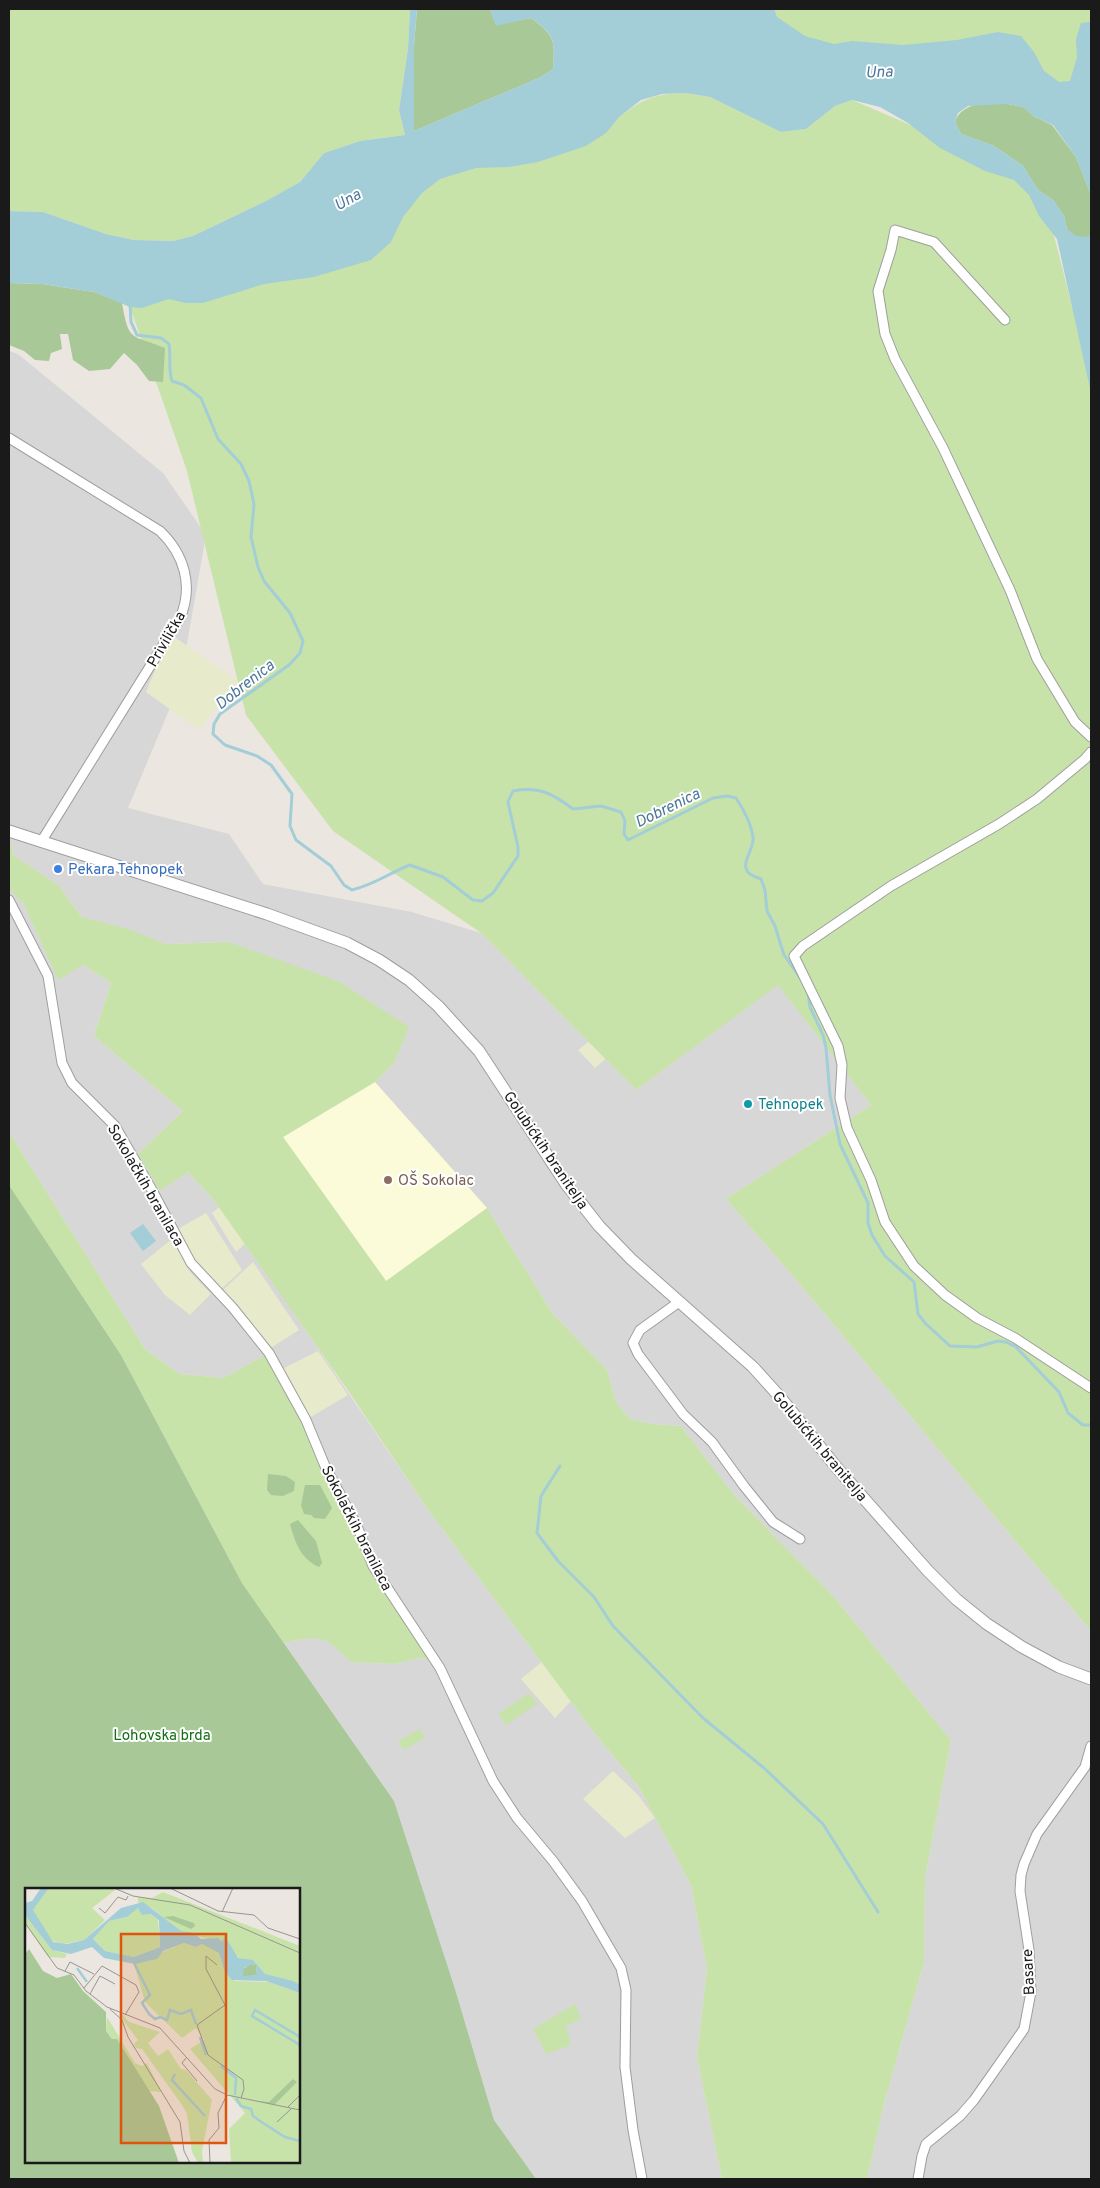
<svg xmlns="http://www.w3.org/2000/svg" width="1100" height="2188" font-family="Overpass,sans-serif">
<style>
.residential{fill:#d8d7d7}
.education{fill:#fcfbd9}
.farmland{fill:#e8eacc}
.grass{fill:#c8e3a9}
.forest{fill:#a8c898;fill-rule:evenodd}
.water{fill:#a3cdd7}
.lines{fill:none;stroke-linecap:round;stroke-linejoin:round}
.stream{stroke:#a3cdd7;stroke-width:3}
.minor-casing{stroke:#9e9e9e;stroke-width:11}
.tertiary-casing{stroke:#9e9e9e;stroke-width:13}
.minor{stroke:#fff;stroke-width:9}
.tertiary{stroke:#fff;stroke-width:11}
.shop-dot{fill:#3f7fe0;stroke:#fff;stroke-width:2}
.culture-dot{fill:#0f9aa8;stroke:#fff;stroke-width:2}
.education-dot{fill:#8d6e63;stroke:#fff;stroke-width:2}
.labels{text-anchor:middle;stroke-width:4;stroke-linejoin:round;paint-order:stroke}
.street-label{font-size:15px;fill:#1a1a1a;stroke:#fff}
.shop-label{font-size:15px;fill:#366cbe;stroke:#fff;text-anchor:start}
.culture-label{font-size:15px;fill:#0d838f;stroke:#fff;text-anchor:start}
.education-label{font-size:15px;fill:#785e54;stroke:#fff;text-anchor:start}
.park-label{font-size:15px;fill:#126e17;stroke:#fff}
.water-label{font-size:16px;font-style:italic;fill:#4c769b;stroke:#fff}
.inset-river{fill:none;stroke:#a3cdd7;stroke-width:2.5}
.inset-road{fill:none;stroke:#979591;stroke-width:1}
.view{fill:#de560d;fill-opacity:0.15;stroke:#de560d;stroke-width:2.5}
.inset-edge{fill:none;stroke:#1a1a1a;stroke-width:2.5}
</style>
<rect width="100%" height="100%" fill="#ebe7e0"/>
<path class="residential" d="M9,351l9,3 145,119 43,62 -26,149 -52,124 101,26 34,50 149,28 69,21 155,157 142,-106 93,121 -145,94 66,76 299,356v548h-224l17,-75 40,-142 1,-84 26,-138 -117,-143 -99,-101 -54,-70 -30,-2 -21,-5 -14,-17 -9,-32 -54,-56 -66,-106 -204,-71 92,-55 19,-19 -166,-121 -62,2 -84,-27 -23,-31 -46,-31 -1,-12 -3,-2z
M9,888l14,15 35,76 25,-14 28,18 -17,53 89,75 -45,43 22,37 28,-19 25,27 90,127 123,181 169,227 44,53 52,98 16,84 -10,88 25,122h-187l-41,-59 -39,-131 -61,-188 -110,-158 29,-6 16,4 23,21 41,2 27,-6 13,2 -51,-79 -113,-228 -46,25 -43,-4 -35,-25 -136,-217z"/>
<path class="education" d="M375,1082l112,126 -100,74 -104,-145z"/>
<path class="farmland" d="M170,634l68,47 -39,49 -53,-38z
M635,1005l13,17 -53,46 -17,-18z
M234,1195l29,32 -27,25 -24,-39z
M206,1213l36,57 -22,20 -23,-25 -19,-36z
M172,1239l18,33 21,22 -21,21 -25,-20 -24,-31z
M253,1262l46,68 -30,19 -48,-57z
M318,1351l30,44 -39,23 -29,-48z
M549,1656l32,34 -26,28 -34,-39z
M613,1771l25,24 17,23 -30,20 -42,-39z"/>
<path class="grass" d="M9,9h401l-2,40 -9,61 6,25 -45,6 -36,12 -24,29 -34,19 -73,35 -20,5 -39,-1 -28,-6 -63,-22 -34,-1z
M766,9h325v39l-24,45 -235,-45 -36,-10z
M686,93l24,4 71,35 25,-3 29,-23 17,-6 127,54 43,28 27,34 42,165v1250l-299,-356 -66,-76 145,-94 -93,-120 -142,105 -155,-157 -148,-102 -87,-116 -59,-244 -57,-164 174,-49 100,-67 215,-74c26,-19 34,-23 67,-24z
M9,841l3,2 1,12 46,31 23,31 46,12 38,15 62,-2 27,9 85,31 69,45 -15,36 -19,19 -92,55 103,144 101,-73 66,106 54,56 9,32 14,17 21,5 30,2 54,70 99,101 117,143 -26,138 -1,84 -40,142 -17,75h-145l-25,-122 10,-88 -16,-84 -52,-98 -44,-53 -169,-227 -81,-121 -132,-187 -25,-27 -28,19 -22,-37 45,-43 -89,-75 17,-53 -28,-18 -25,15 -35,-77 -14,-14z
M9,1132l136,217 35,25 43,4 46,-25 93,189 72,118 -14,-2 -27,6 -42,-2c-28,-27 -29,-27 -67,-19l-42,-60 -121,-228 -112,-170z
M529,1693l8,11 -31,21 -8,-11z
M420,1729l5,9 -21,12 -6,-9z
M575,2004l6,15 -15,7 5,19 -25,9 -13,-25z"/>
<path class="forest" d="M417,9h73l6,16 35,-7c24,18 24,21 22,51l-14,9 -125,53v-86z
M1008,104l15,3 12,10 17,8 24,32 15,38v40l-3,2h-12l-9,-8 -3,-13 -11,-16 -15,-10 -15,-24 -29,-20 -33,-12 -6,-12c8,-22 33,-18 53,-18z
M9,283l33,1 52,8 28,11c7,40 9,31 43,45l-2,34 -14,-1 -12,-16 -13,-12 -14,16 -21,2 -16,-11 -5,-26h-8l2,15 -11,4 -2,8 -14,-1 -11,-9 -15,-6z
M9,1185l112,170 121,228 152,218 61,188 39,131 42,59h-527zM299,1889v273h-273v-273z
M268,1474l18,2 9,6 -1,9 -11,5 -12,-1 -4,-5z
M305,1485h15l12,23 -7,11 -11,-1 -3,-3 -7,-1 -3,-9z
M298,1520l18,21 6,22 -3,4c-18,-8 -24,-24 -29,-43z"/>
<path class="water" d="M410,9h7l-3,36v86l125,-53 14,-9c2,-30 2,-34 -22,-51l-35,8 -6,-17h284l3,8 28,19 29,8 18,-3 51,4 54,-5 41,-8 23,4 13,16 10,19 15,11 11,-1 7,-24 -1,-18 5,-16 10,-1v173l-15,-38 -23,-32 -18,-8 -12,-10 -15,-3 -40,2 -10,7 -3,9 6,12 33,12 29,20 15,24 15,10 11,16 3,13 9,7 11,1 4,-2v158l-34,-154 -18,-23 -10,-21 -15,-15 -29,-9 -45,-23 -32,-25 -28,-16 -28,-7 -17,6 -29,23 -25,3 -71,-35 -24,-4 -24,1 -21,6 -22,17 -13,16 -20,13 -48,16 -29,5 -33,1 -36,11 -18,14 -19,24 -12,25 -20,18 -57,17 -50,7 -61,19h-18l-16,-4 -27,9 -12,-1 -36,-15 -52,-8 -33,-1v-72l34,1 63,22 28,6 39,1 20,-5 73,-35 34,-19 24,-29 36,-12 45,-6 -6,-25 9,-61z
M143,1224l13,17 -13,10 -13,-18z"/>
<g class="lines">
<path class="stream" d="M130,303l1,19 6,13 24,3 8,6c2,12 -1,25 3,37l12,4 17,13 17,41 23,25 8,17 5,23 -3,33 7,30 6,14 26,32 13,28 -3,12 -11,12 -69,49 -6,10 -1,10 12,11 32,11 14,9 21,29 -2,32 6,14 35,26 13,19 8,5c24,-6 37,-17 58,-25l33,12 30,23 9,1 11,-8 25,-37v-9l-10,-45 5,-11c27,-5 40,3 60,18l28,-3 20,6 4,9 -1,13 4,6 85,-42 14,-2 9,2c8,12 15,25 17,39 2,12 -15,28 -3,37 3,2 8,4 11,5l4,11 2,21 8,15 9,29 17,24
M808,993l2,14 13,28 3,13 4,47 10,49 28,59v20l4,12 13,21 29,26 4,32 8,10 24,22 27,1 21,-6 8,1 10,5 43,45 9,21 15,12h8
M560,1466l-19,30 -4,37 21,28 36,36 19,29 90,92 61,50 59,56 55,88"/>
<defs>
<path id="minor" d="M1005,320l-71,-78 -39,-12 -4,20 -13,41 7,43 10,25 48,89 67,142 27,69 38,63 16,15
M9,438l151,93c24,23 34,55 20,87l-139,224
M1091,752l-6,7 -48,40 -38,25 -108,62 -88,60 -9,10 44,90 4,19 -2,33 7,30 24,52 14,42 29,44 31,29 32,23 38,20 76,50
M9,900l39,76 14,87 10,20 43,43 37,64 39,73 42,45 36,45 37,67 19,46 32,60 16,40 67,102 53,113 24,37 36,43 29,40 39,67 5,22 -1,77 8,63 9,49
M679,1302l-39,28 -7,13 5,11 45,60 29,28 32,44 29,36 27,17
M918,2179l4,-23 4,-12 34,-28 14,-16 50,-71 7,-37 -2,-42 -9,-59 1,-16 3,-11 13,-30 48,-67 6,-21"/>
<path id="tertiary" d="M9,831l258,83 80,29 32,17 30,20 29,26 41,45 87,133 33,42 32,33 122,108 27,30 57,71 91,103 28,28 31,25 35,23 37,20 32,12"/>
</defs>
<use href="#minor" class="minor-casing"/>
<use href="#tertiary" class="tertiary-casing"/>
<use href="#minor" class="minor"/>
<use href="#tertiary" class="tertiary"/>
</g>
<circle class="shop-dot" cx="58" cy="869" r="5"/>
<circle class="culture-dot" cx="748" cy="1104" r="5"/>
<circle class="education-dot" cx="388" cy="1180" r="5"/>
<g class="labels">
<g class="street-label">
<text transform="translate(166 639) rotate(-60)" y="5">Privilička</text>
<text transform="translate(546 1150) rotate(56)" y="5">Golubićkih branitelja</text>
<text transform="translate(146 1185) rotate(60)" y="5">Sokolačkih branilaca</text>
<text transform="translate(820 1446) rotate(50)" y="5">Golubićkih branitelja</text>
<text transform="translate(357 1528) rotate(63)" y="5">Sokolačkih branilaca</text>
<text transform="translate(1028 1972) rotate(-93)" y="5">Basare</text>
</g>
<g class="shop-label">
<text x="68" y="874">Pekara Tehnopek</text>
</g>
<g class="culture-label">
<text x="758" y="1109">Tehnopek</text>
</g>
<g class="education-label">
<text x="398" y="1185">OŠ Sokolac</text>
</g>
<g class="park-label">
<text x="162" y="1740">Lohovska brda</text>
</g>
<g class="water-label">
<text transform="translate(879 71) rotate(-2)" y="6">Una</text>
<text transform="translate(347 199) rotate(-30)" y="6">Una</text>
<text transform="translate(244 684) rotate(-38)" y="6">Dobrenica</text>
<text transform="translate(667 807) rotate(-26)" y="6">Dobrenica</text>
</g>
</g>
<g transform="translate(25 1888)">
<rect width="275" height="275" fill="#ebe7e0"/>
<path d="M24,0h64l2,2 -23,18 13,12 -21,20 -21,4 -13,-4 -17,-30zM138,4l137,54v40l-35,-11 -25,-16 -17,-16 -44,-12 -27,-23 -14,-5v-6l14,1zM110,20l5,1 3,6 8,-1 7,5 2,28 -26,10 -29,-6 -12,-12 16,-18 18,-4zM0,27l27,35 15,4 -2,4 -17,-1 -23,-34zM159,55l12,4 6,-3 17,8 7,21 9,8 34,1 31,11v170h-69l-2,-34 16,-16 -55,-64 14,-9 -8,-12 -14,10 -37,-36 -11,-38zM97,126l7,8 31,10 -12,11 10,13 10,-7 13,20 5,1 26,30 -10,51 1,12h-5l-6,-11 -5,-38 -5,-9 -40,-56 -6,-1 -2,-4 4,-4 -19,-25zM82,129l28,46 7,3 5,-3 14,29 -13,-1 -31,-52 -4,1 -7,-9z" fill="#c8e3a9"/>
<path d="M148,28l21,7 1,3 -4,3 -27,-12zM4,61l14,22 14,7 14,-4 12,17 23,21v19l6,8h5l42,67 20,57h-154v-209zM226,76l5,1 1,10 -14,2v-8zM268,191l4,3 -23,23 -15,-4 10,1z" fill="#a8c898"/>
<path d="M16,0h8l-16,22 20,32 14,2 17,-4 37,-32 22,-6 38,29 13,2 7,6 17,-1 4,4 3,-6 13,22 15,2 12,14 28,7 7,4v8l-34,-12 -34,-1 -7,-8 -6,-19 -17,-9 -6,3 -12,-4 -21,8 -6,8 -22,5 -31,-6 -12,-11 -21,7 -19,-4 -27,-35v-12l7,-2zM113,20l4,7 9,-1 8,6 1,27 -26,10 -29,-6 -12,-12 16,-18 18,-4zM227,76l4,1 1,10 -14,1 1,-8z" fill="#a3cdd7" fill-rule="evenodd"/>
<path class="inset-river" d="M109,75l16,32 -8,8 7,11 6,5 5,-2 7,3 3,-10 11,4 10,-4 5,14M52,80l10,14M175,149l6,18M275,149l-45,-27 -3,6 48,29M196,178l15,12 -1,17M150,186l-3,6 33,36M211,210l5,8 10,3 2,7 7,5 25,16 15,4"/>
<path class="inset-road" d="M89,0l19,8 57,9 110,48M145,0l48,23 36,4 14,13 32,11M74,20l6,5 13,-16 8,3 2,-4M197,24l11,-24M0,35l32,45 17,7 12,16 21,16 53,21 55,61 12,6 73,15M192,77l-11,-9v13l19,36 -28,20 11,30 35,25 1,9 -3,9M40,83l5,-9 24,12M59,100l18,-22 34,19 3,7 -14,23M65,106l10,-18 15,8M85,121l12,11 6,17 52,85 4,29 6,12M161,170l-4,5 15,18M263,219l11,-11M252,234l14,-13M185,275l-1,-23 10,-12 -1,-15 9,-18"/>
<path class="view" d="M96,46h105v209h-105z"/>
<rect width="275" height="275" class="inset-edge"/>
</g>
<rect width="1100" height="2188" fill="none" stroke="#1a1a1a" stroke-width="20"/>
</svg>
